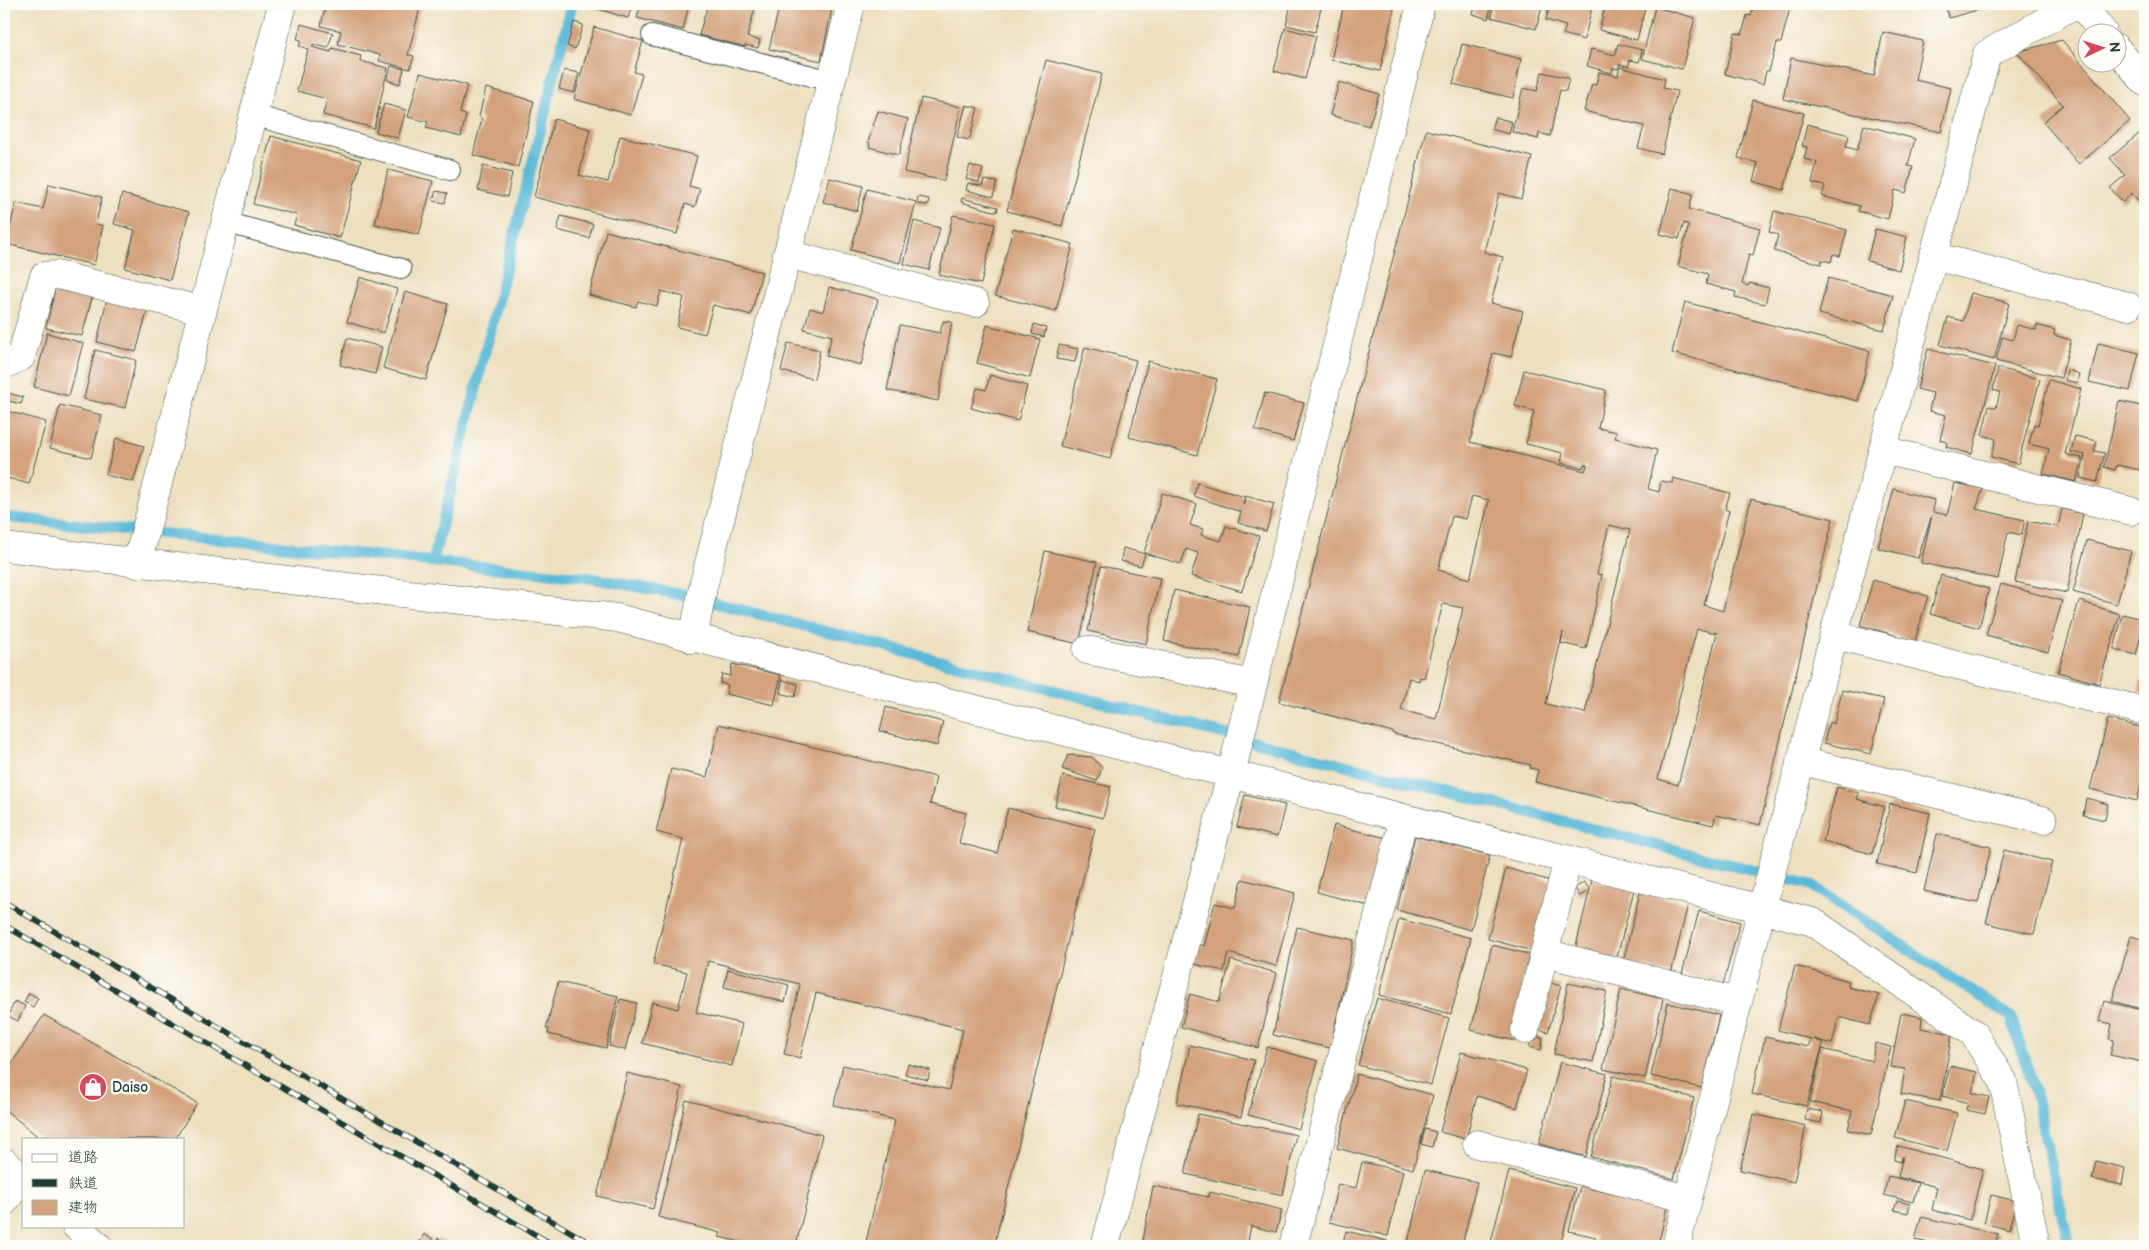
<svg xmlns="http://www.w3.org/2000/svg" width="2149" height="1250" font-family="'Balsamiq Sans','Klee One',sans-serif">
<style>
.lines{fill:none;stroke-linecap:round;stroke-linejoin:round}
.stream{stroke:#5ab9d8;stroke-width:11}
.building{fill:#d3a17c;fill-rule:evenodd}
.lane-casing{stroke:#3e5549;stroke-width:22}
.street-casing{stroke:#3e5549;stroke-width:29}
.secondary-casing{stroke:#3e5549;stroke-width:29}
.lane{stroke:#fff;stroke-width:20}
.street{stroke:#fff;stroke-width:28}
.secondary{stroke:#fff;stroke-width:28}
.rail-casing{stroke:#1f3d34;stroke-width:5.5}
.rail{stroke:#fdfcf7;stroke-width:4;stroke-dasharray:11;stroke-linecap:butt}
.labels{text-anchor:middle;stroke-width:5;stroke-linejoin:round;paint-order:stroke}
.poi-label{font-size:14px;fill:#1f3d34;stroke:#fdfcf7;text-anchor:start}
</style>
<rect width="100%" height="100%" fill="#fdfcf7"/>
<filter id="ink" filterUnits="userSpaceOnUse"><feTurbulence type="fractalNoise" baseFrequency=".02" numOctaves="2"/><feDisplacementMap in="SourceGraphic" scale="10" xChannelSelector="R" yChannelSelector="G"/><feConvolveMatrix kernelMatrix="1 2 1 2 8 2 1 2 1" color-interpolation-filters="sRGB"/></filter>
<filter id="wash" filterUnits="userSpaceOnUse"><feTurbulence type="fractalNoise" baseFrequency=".0096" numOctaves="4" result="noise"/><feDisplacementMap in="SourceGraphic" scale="20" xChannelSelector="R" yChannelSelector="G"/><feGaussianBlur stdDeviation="1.12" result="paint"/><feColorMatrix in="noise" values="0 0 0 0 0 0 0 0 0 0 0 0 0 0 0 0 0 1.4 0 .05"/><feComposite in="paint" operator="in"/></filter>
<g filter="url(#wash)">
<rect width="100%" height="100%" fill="#ede0bf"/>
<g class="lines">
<path class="stream" d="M4,517l586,61 98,18 1123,289 200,132 24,75 34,154
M433,561l139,-557"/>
</g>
<g id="blocks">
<path class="building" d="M326,4h95l-13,51 6,1 -4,13 -31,-8 1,-6 -42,-11 3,-13 -20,-5z
M581,4h51l-4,14z
M641,4h48l-6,26 -46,-12z
M708,4h48l-9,33 13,3 -2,8 -13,-3v2l-46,-12z
M780,4h53l-12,57 -52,-12z
M1291,4h31l-7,28 -29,-7z
M1344,4h51l-15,67 -49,-11z
M1476,4l15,3 -3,12 -15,-5z
M1494,4h49l-7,25 -45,-12z
M1550,4h43l-9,36 -21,-6 3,-8 -20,-6z
M1606,4l7,2v-2h33l-9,36 -38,-10z
M1754,4h37l-10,39h-4l-8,28h-3l-3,13 -38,-10 10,-41 7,1 5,-19 4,1z
M1933,4h65l-49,14 -4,-13 -10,3z
M1655,7l40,11 -13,51 -40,-10z
M574,22l9,3 -8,24 -8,-3z
M301,24l32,9 -5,15 -15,-4 -1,3 19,5 1,-4 29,8 -1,5 28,7 -14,60 -51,-13 4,-16 -30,-8 11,-42 -9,-3 2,-6 -4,-1z
M594,27l49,14 -9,31 8,2 -11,41 -57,-16z
M1285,28l31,8 -11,43 -31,-8z
M1883,32l40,9 -8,39 36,8 -10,44 -158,-33 8,-41 83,18z
M2062,40l68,81 -51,43 -36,-42 20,-17 -46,-53z
M1462,44l59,15 -8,39 -60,-14z
M1618,44l24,6 -3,12 -9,-2 -2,7 -8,-3 -2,5 -5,-1 -1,5 -25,-7 4,-17 24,6z
M1046,60l56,14 -40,152 -55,-15z
M391,66l13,3 -4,15 -13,-4z
M1620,67l45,12 -2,9 14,3 -15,63 -24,-6 6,-22 -60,-15 8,-27 4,1 3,-13 19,4z
M564,70l15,3 -5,20 -15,-4z
M1542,72l27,6 -3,13 -6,-1 -10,46 -11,-3 -1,6 -26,-7 11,-44 14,3z
M420,73l47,12 -7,28 6,2 -5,22 -35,-9 2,-6 -20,-5z
M1339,82l40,12 -10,32 -39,-11z
M486,88l48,13 -16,66 -45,-12 9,-36 -3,-3z
M921,98l40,9 -17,74 -40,-9z
M1753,100l51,13 -20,77 -31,-9 5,-18 -20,-5z
M384,104l22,6 -8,28 -22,-6z
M966,105l12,3 -9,32 -12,-3z
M878,111l30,8 -9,36 -30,-8 1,-4 -2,-1z
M1495,117l17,5 -3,12 -18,-5z
M554,119l36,10 -11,46 29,7 12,-46 77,20 -8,30 11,3 -5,18 -10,-3 -8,30 -143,-37z
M1807,124l42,11 -3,12 11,3 7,-25 51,14 -7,27 5,1 -7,26 -11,-3 -7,29 -30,-8 2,-5 -38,-10 3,-10 -13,-3 5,-21 -13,-3 3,-12 -5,-1z
M1426,130l106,27 -11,42 -22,-6 -15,59 19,5 -12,46 32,8 -12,46 -18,-4 -23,89 115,29 2,-6 -3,-1 -1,4 -22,-5 2,-10 -37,-9 8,-33 -19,-5 9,-36 82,20 -8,38 19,4 -2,6 42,12 -9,39 11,3 2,-11 11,2 1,-5 57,15 -5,16 4,2 -25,94 19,6 28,-112 82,20 -73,306 -44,-10 -3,10 -178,-43 3,-12 -8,-2 1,-3 -138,-31v-2l-114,-30zM1472,496l17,4 -19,79 -32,-9 14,-54 14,3zM1609,525l21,5 -45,183 -39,-9 17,-72 -2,11 25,6 16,-74 -5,-1zM1443,604l20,4 -27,111 -35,-9 8,-32 10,3 1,-4 4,1zM1697,629l20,4 -39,152 -20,-6z
M2141,132l4,5v72l-13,-16 -9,9 -13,-14 15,-13 -15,-17z
M271,136l90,24 -21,78 -46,-13 3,-10 -44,-11z
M970,165l13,4 -4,13 -13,-3z
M483,166l29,7 -5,24 -29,-7z
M388,170l45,11 -14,54 -44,-11z
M830,178l33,8 -6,25 -34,-9z
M984,180l13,2 -4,15 -27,-7 2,-7 14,3z
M49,184l53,13 -6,27 7,2 -9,39 -88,-21 10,-41 27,6z
M1672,188l21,6 -4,15 71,19 -7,27 -4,-1 -7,30 6,2 1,-3 20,5 -4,16 -30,-7 1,-5 -30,-8 2,-10 -30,-8 11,-41 -5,-2 -5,16 -19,-5z
M867,189l49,13 -16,61 -49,-13z
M436,191l11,2 -2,10 -12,-2z
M122,194l67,18 -19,68 -45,-12 10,-38 -21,-6z
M918,197l11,2 -1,6 -11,-1z
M962,198l36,9 -1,5 -36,-10z
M1774,211l73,19 -7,26 -7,-2 -2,8 -9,-2 -1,4 -47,-13 4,-16 -9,-3z
M953,215l42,9 -14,60 -42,-9z
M561,216l32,8 -4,14 -32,-8z
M914,221l26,7 -11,42 -25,-6z
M1013,228l60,16 -17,67 -61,-15z
M1875,229l32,8 -8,33 -32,-9z
M606,231l156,41 -11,43 -38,-10 -8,29 -28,-7 7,-30 -23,-6 -4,15 -19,-5 -2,6 -47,-12z
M360,277l37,12 -13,44 -37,-11z
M1828,278l65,17 -9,35 -65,-16z
M56,285l37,9 -11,42 -36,-8z
M829,287l49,12 -17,66 -35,-9 6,-20 -28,-7 6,-21 13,4z
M405,292l43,12 -22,76 -43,-12z
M1971,293l38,10 -15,57 -54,-15 8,-28 15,4z
M108,295l41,10 -13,47 -39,-10z
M1685,302l185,49 -12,50 -186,-48z
M943,321l9,1 -14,79 -51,-11 13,-65 40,8z
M1034,324l12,4 -2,9 -12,-3z
M987,325l53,14 -10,39 -53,-15z
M2017,325l19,5v-5l19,5 -1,5 17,5 -10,38 -65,-17 6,-24 11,3z
M47,333l36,10 -14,53 -35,-9z
M347,338l35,9 -7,27 -35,-9z
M788,343l32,7 -6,29 -33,-8z
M2098,343l41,10 -9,38 -41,-9z
M1059,345l19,4 -3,13 -19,-3z
M1085,347l51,13 -26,99 -50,-13z
M1928,349l67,17 -23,88 -26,-7 1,-5 -7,-2 6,-25 -17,-4 4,-18 -16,-4z
M95,350l41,10 -11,48 -41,-9z
M1148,361l69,18 -20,76 -68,-18z
M1998,368l42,11 -22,85 -27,-7 5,-18 -14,-4 7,-29 7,2 4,-16 -7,-2z
M2067,370l12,4 -2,9 -12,-3z
M990,375l37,11 -9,35 -47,-13 6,-20 9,2z
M2049,380l32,9 -16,65 17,4 -6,24 -33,-8 6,-25 -20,-5 5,-20 4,1z
M4,392l19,5 -2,7 -17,-4z
M1265,393l39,10 -11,38 -38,-11z
M2119,401l26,6v64l-28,-6 -2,5 -11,-3z
M60,405l42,10 -11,43 -41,-10z
M4,410l42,12 -17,62 -25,-7z
M2075,436l22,5 -3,10 11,2 -8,29 -17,-4 5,-23 -14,-3z
M116,438l28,8 -11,36 -27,-7z
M1197,483l48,14 -2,8 3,-9 28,8 -8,27 -28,-8 3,-11 -47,-16z
M1955,483l28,6 -7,20 49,11 -4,15 -13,-3 -10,47 -77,-16 11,-48 -14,43 -40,-10 16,-59 40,11 -1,12 14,3z
M1162,493l35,11 -7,21 13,4 -2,6 20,6 5,-15 33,10 -17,55 -51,-15 7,-23 -12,-4 -5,15 -37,-11z
M2062,509l21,5 -16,79 -52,-11 13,-61 30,6z
M2087,540l44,11 -14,53 -44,-12z
M1123,548l22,6 -4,12 -20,-5z
M1045,551l52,11 -18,82 -52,-12z
M1101,566l59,12 -14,66 -58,-13z
M1941,575l48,14 -10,39 -49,-14z
M1873,580l55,16 -13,45 -55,-16z
M2001,584l61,17 -14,51 -62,-17z
M1174,590l76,17 -11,50 -75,-16z
M2079,601l41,13 -21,70 -41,-12z
M2123,614l22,6 -9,35 -22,-6z
M732,664l49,11 -7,30 -48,-11 2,-9 -8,-2 2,-9 8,2z
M2145,664v29l-7,-2z
M782,680l16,4 -3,13 -15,-4z
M1842,690l42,9 -13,55 -47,-11 5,-21 5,2z
M886,707l57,15 -6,24 -57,-15z
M2108,719l37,9v41l-8,32 -47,-12z
M719,724l217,53 -6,27 36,9 -7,30 38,10 11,-45 87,21 -101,417h-129l30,-126 -61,-15 9,-40 106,25 14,-61 -147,-36 -16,65 -16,-4 16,-70 -92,-23 -12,51 46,12 -10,42 -90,-23 10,-41 26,7 9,-37 -34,-8 30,-125 -27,-7 15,-63 36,8z
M1068,755l24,2 10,11 -5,13 -35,-12z
M1063,776l48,11 -8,31 -48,-12z
M1837,787l22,6 -2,6 28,8 -13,47 -49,-13z
M1245,795l40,10 -8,32 -40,-10z
M2086,798l22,6 -3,16 -22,-5z
M1890,804l40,9 -13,60 -40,-9z
M1334,825l53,13 -18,68 -52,-14z
M1937,834l54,13 -13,56 -54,-12z
M1415,836l75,19 -19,75 -74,-20z
M2004,850l48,12 -18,72 -48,-11z
M1506,868l45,13 -18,70 -45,-12z
M1242,879l53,14 -19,73 -48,-13 -4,18 -30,-7 5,-20 5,2 11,-43 20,5z
M1592,880l42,10 -18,71 -41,-11z
M1584,882l6,8 -10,6 -5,-8z
M1640,892l48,12 -17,70 -48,-12z
M1699,911l41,11 -17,63 -41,-11z
M1399,919l72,19 -20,76 -72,-19z
M1297,927l57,13 -24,108 -57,-13z
M2131,936l14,4v70l-33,-9z
M1492,945l44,11 -21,85 -44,-11z
M1231,960l46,13 -19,75 -77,-21 9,-33 29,8z
M1795,966l54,15 -1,6 31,8 -9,30 -31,-8 -7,27 -18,-5 9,4 -16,63 -55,-12 13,-57 43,10 3,-8 -33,-9z
M728,969l61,16 -4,17 -61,-15z
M558,982l60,14 -12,52 -58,-14 1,-5h-3z
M1547,982l14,4 -13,46 -13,-4z
M1568,983l39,8 -14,71 -39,-8z
M1621,989l42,10 -18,79 -42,-9z
M29,993l9,5 -5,9 -9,-5z
M1377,998l72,20 -18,67 -73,-20z
M620,999l17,4 -12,47 -16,-4z
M15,1001l10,5 -7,15 -10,-5z
M2104,1001l41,10v40l-3,11 -32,-7 4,-15 -5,-1 3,-15 -13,-3z
M1668,1003l51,12 -17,73 -51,-12z
M1901,1013l21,4 -1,11 31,6 -12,67 -39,-7 4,-25 -14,-2z
M44,1015l153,88 -22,36h-134l-37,-30v-34z
M1532,1035l11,3 -2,12 -12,-3z
M1875,1043l16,4 -20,88 -23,-5 4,-19 -42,-9 12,-53 50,12z
M1190,1045l64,15 -13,57 -64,-14z
M1267,1047l51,14 -19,68 -51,-14z
M1461,1052l66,18 -10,38 -40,-12 -11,43 -26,-7z
M1560,1062l47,12 -21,83 -47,-13z
M908,1064l22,6 -2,10 -23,-6z
M1950,1066l27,6 -5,21 17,4 -4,17 -19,-4 2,-7 -26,-7z
M627,1073l55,14 -29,122 -56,-13z
M1357,1074l76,21 -20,74 -76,-21z
M1613,1076l81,22 -20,81 -83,-22z
M686,1100l136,35 -26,111h-38l-39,-9 2,-4 -63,-16z
M1905,1101l52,12 -10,38 -52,-13z
M1807,1109l16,3 -2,11 -16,-3z
M1198,1114l98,21 -13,60 -98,-21z
M1753,1114l53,12 -12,56 -54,-12z
M1425,1129l11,3 -4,15 -11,-3z
M1898,1146l85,23 -13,51 -38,-10 5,-23 -39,-10 5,-21 -2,6 -7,-2z
M2096,1161l29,7 -3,17 -30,-6z
M1362,1162l41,9 -15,65 -59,-14 9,-38 18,4z
M1425,1170l52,12 -15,64h-35l-19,-4z
M1509,1171l66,17 -15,58h-70z
M1888,1176l30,7 -5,19 -29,-7z
M1153,1186l56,11 1,-5 72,18 -6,22 -25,-6 -4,20h-105z
M1580,1186l87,21 -9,39h-64l2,-9 -27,-6z
M1991,1195l25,6 -7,29 -25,-7z
M1897,1201l13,3 -2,9 -14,-3z
M1921,1217l77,17 -3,12h-53l-27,-6z
M1346,1231l41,10 -2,5h-43z
M424,1234l9,5 -4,7 -9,-5z
M438,1238l17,8h-21z"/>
</g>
</g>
<g filter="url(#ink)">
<use href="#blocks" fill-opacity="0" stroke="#3e5549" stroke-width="1"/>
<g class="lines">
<defs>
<path id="lane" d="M652,35l179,46
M253,115l197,55
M224,222l177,47"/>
<path id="street" d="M2081,4l22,28
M2116,48l29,34
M787,254l188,49
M1933,256l195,50
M4,365l17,-8 23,-81 13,-1 144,35
M1883,450l248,61
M4,547l613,71 1196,304 160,111 30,48 33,165
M137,564l145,-560
M1834,635l311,76
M693,639l10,-52 148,-583
M1087,650l166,34
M1801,761l242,59
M1545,953l193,49
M1525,1030l43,-171
M1477,1144l211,55
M4,1202l18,-24
M1105,1246l126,-472 190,-770
M1293,1246l111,-428
M1676,1246l86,-338 225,-854 88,-50"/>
<path id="secondary" d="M4,1162l20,18
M76,1226l22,20"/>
</defs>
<use href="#lane" class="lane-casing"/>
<use href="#street" class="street-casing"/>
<use href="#secondary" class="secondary-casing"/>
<use href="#lane" class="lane"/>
<use href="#street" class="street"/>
<use href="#secondary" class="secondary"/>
<defs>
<path id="rail" d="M4,902l591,344
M4,925l551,321"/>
</defs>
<use href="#rail" class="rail-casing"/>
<use href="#rail" class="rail"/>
</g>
</g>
<defs>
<symbol id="shop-disc" viewBox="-11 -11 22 22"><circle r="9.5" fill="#d1495b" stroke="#fdfcf7"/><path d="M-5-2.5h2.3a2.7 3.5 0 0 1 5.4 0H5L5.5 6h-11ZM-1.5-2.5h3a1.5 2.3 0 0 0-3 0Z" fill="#fff"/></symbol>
</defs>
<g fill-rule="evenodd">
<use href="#shop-disc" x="77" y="1071" width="32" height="32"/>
</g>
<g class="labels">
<g class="poi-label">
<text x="112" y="1092">Daiso</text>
</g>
</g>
<rect width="2149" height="1250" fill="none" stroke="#fdfcf7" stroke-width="20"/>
<rect x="22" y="1138" width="162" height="90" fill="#fdfcf7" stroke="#a4b0a9"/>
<rect x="32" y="1154" width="25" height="8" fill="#ffffff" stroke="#a4b0a9"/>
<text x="68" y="1162" font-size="15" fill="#1f3d34">道路</text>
<rect x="32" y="1179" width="25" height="8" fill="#1f3d34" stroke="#a4b0a9"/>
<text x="68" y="1188" font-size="15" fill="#1f3d34">鉄道</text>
<rect x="32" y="1200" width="25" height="15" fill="#d3a17c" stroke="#a4b0a9"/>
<text x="68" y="1212" font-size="15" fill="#1f3d34">建物</text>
<g transform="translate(2102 48) rotate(86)"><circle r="24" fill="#fdfcf7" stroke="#a4b0a9"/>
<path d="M0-4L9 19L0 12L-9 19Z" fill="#d1495b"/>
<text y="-8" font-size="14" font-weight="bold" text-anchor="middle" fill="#1f3d34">N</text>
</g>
</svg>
